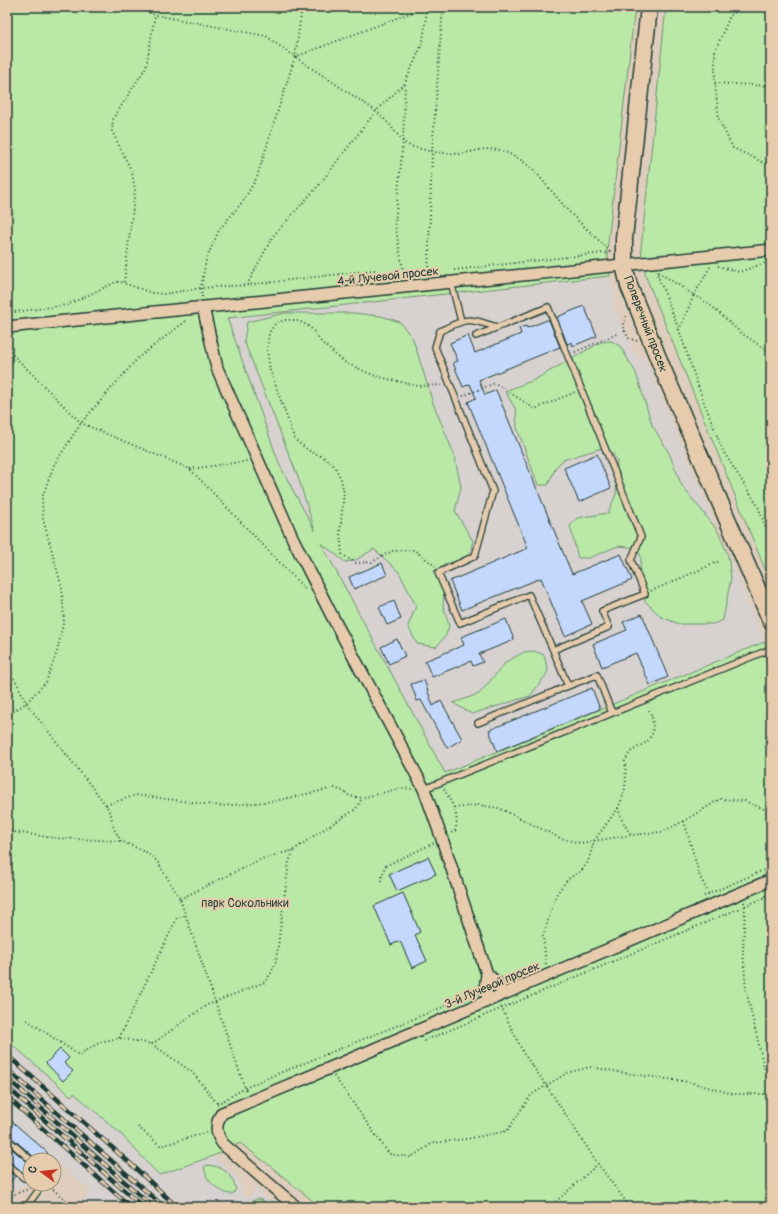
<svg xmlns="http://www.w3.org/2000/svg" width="778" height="1214" font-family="Pangolin,sans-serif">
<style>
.built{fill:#d7d1d0}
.green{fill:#b9e8a7;stroke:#6c926e}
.building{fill:#c4d8fd;stroke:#1f3d34}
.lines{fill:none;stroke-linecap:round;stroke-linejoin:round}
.lane-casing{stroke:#1f3d34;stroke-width:8}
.street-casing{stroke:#1f3d34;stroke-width:14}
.secondary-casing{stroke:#1f3d34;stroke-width:19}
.path{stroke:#1f3d34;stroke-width:2;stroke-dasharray:1 3;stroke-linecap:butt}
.lane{stroke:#e6cbad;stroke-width:5.5}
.street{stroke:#e6cbad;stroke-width:11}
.secondary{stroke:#e6cbad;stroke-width:16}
.rail-casing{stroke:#1f3d34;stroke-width:4.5}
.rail{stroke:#e6cbad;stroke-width:3;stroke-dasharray:9;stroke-linecap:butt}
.labels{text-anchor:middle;stroke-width:4;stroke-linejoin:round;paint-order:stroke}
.street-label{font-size:12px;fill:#1f3d34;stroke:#e6cbad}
.park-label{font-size:12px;fill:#27463a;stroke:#e6cbad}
</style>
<rect width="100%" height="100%" fill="#dfcebd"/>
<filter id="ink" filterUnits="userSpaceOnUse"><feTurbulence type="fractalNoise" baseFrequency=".025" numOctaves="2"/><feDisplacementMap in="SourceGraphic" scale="8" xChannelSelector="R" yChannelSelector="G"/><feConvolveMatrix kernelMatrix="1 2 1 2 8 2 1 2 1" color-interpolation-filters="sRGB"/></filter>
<g filter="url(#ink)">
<path class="built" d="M610,276l5,20 -2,10 22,50 11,4 118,282 -319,131 -165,-307 -54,-148z
M7,1034l113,99 39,42 54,-19 27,24 3,15 6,2 8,-8 21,18h-201l14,-16 -32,-28 -5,7v-10h-24v23l-23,9z"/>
<path class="green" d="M7,7h628l-28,244 3,25 -383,42 53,148 35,65 -17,-54 -54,-136 3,-19 38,-9h68l28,3 19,6 13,17 20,64 21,51 7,33 -6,24 18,30 -4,14 -14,7 -11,2 -3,11 3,21 -1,10 3,8 3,12 -3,9 -10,12 -19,-3 -9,-18 8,-20 -17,-34 -25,-23 -18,11 -11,2 -24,-19 124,230 319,-131 7,18v547h-451l-51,-42 -29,-22 -27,13 -54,19 -39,-42 -46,-40 -3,3 -64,-56z
M666,7h105v577l-125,-307 -5,-28z
M611,341l9,5 16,27 16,52 17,28 13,33 36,45 10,24 3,23 -8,42 -10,4h-34l-18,-7 -16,-16 -6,-22 2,-21 -3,-10 -20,-2 -29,12h-11l-8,-32 7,-8 31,-5 8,-19 1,-33 -5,-9 -10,-4 -39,12 -7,7 -8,18h-10l-21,-57 -1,-18 -11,-19 29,-11 67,-38z
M534,651l10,4 4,15 -2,5 -16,21 -58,18 -19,-11 26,-9 27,-32 18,-10z
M207,1165c16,1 25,9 29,24l-3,5c-8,1 -20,-8 -25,-15 -2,-3 -3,-8 -4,-12z
M257,1199l5,1 11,7h-24l-1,-4z"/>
<path class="building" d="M584,306l13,30 -24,10 -1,-4 -5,2 -10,-27z
M547,320h2l11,27 -81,33 6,15 11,-5 76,184 49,-20 11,26 -50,21 10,23 -27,12 -24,-58 -79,32 -12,-29 78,-33 -60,-146 8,-4 -6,-14 -7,3 -10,-24 5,-2 -8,-18 18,-8 7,18 46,-19 -2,-6 7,-2 1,2z
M597,454l14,34 -32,14 -15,-34z
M382,563l5,12 -33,14 -5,-12z
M394,601l7,18 -14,6 -8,-18z
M642,614l26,63 -18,8 -14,-32 -34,14 -9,-23 34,-14 -4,-8z
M506,619l8,21 -35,14 4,8 -10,4 -2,-5 -39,16 -7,-16 39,-16 -3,-8z
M397,639l8,17 -16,8 -8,-17z
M424,680l9,26 8,-5 21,38 -15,9 -26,-48 -4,1 -6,-17z
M592,688l8,21 -103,42 -8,-21z
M428,857l8,17 -39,17 -8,-17z
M403,893l17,39 -5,3 12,26 -15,7 -12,-27 -9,4 -17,-39z
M60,1049l9,9 -5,5 9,8 -10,10 -17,-18z
M7,1117l41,36 -7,7h-6l-1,-3 -24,-21 -3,-1z
M7,1145l23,19v14l-23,-18z
M7,1170l8,6 -8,10z"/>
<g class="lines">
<defs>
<path id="lane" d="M451,282l10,39
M497,327c-30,-9 -28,-10 -57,4l-5,16 58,144 -18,65 -37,17 22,50 69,-28 24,55
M476,336l72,-29 93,230 -10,23 14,34 -43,17 7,16 -56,23 15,36 29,-11 15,38
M478,723l90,-37
M424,789l347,-140
M7,1139l24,21
M7,1164l17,14
M27,1206l16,-22
M17,1207l10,-1 10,1"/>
<path id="street" d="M203,307l14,61 76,171 40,79 91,171 18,50 45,135
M7,327l764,-77
M489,1000l-4,-10 2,-16 11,10 5,10
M296,1207l-73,-63c-8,-11 -8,-20 -1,-31l108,-45 441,-188"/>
<path id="secondary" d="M649,7l-25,231v27l5,21 32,79 110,256"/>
</defs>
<use href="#lane" class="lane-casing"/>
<use href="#street" class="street-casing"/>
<use href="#secondary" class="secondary-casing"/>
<path class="path" d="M134,7l21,8 111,21 29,21 81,54 14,14 13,17 7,4 22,6 27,2 26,-5 16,1 17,8 14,10 39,46 40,38
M741,7l-11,9 -15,35v32l4,37 14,28 38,18
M295,57l131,-50
M715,83l56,3
M718,266l21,6 32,-11
M710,267l-16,28 14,8 32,29 31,21
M454,270l157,-18
M656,271l23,59
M658,272l36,23 -15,35 20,59 24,62 35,55 13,37
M428,275l4,-123 11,-145
M404,276l-9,-52 8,-82 2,-59
M124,282l11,-92 -3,-18 -20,-41 1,-12 33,-52 9,-52
M247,285l26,-49 46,-51 57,-74 29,-28 18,-41 4,-35
M202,297l-1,-9 5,-28 13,-30 25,-30 13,-23 38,-120 7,-50
M7,313l60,-8 49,-23h5l31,11 12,1 37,-6 46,-3 127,-15 16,8
M624,331h1l-2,-7 4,-9
M625,331l3,7 9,3
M7,349l74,74 109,46 117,122
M575,352l44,-19
M463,396l32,-13 40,26 40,-17
M190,469l58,-8
M435,567l-1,-2 -20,-15 -22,1 -20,11 -17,1 -13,-9 -2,-22 4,-39 -3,-14 -6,-12 -10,-9 -14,-6 -16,-12 -25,-70 -3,-20 2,-17 6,-9 9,-4h10l9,3 8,5 11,15 22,19 31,14 43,10 25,-1
M651,591l69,-30
M7,674l8,5 11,24 80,102 5,10 3,14 7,12 25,11 11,9 23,38 66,192
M7,716l19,-13 20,-21 11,-30 7,-33 -2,-31 -19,-69 -1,-21 12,-33 27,-42 57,-65 49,-38
M444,789c8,15 16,25 11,42l-4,2
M106,805l30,-10 85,11 54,-5 59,-13 9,3 7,5 12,2 39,-10 12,1
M454,808l24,-3 21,3 61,30 20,5 51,-8 31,-3 22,-11 36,-22 25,2 26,11
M618,808l4,12 9,15
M684,821l16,56 9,17
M7,831l47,7 67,3
M381,881l4,-15 49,-23
M704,896l67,-29
M180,899l81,-40 33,-9 18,-13 44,-28 6,-11
M744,902l1,5 -2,43 3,40 25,107
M546,964l-3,-28 14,-43 11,-14 13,-8 7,-9 6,-21 24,-33 6,-14 2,-14 -1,-19 5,-9 17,-10 5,-8 1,-7 -1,-10 -4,-10
M501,1007l23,47 22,31 52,79 32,43
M27,1020l52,35 21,-13 19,-4 33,6 40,28 25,31
M119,1038l58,-120 8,-3
M424,1041l347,-146
M152,1044l55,-39 58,-23 6,-9 5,-12 13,-99 5,-12
M334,1076l55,78 22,3 22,-14 33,-4 41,-8 24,-36 36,-22 23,-6 35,6 64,9 44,12h37
M217,1104l28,-16 20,-9 210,-85
M138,1127l23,19 47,-14
M50,1187l21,17
M7,1197l24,-9
M550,1207l48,-43"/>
<use href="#lane" class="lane"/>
<use href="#street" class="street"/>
<use href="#secondary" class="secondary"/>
<defs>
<path id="rail" d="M7,1055l125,110 45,42
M7,1069l157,138
M7,1078l146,129
M7,1087l136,120
M7,1097l124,110"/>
</defs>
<use href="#rail" class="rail-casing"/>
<use href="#rail" class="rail"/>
</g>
</g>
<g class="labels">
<g class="street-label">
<text transform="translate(388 276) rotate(-6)" y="4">4-й Лучевой просек</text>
<text transform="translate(646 324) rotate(69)" y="4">Поперечный просек</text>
<text transform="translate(492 985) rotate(-23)" y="4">3-й Лучевой просек</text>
</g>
<g class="park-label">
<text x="245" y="907">парк Сокольники</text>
</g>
</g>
<rect width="778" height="1214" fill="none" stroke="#e6cbad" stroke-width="24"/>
<rect x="12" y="12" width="754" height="1190" fill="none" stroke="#1f3d34" stroke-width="1.5" filter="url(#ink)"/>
<g transform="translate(42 1172) rotate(285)"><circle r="19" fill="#e6cbad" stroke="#96927d"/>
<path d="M0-3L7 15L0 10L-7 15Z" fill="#c8321e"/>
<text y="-6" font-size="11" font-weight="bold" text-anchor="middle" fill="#1f3d34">С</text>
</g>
</svg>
